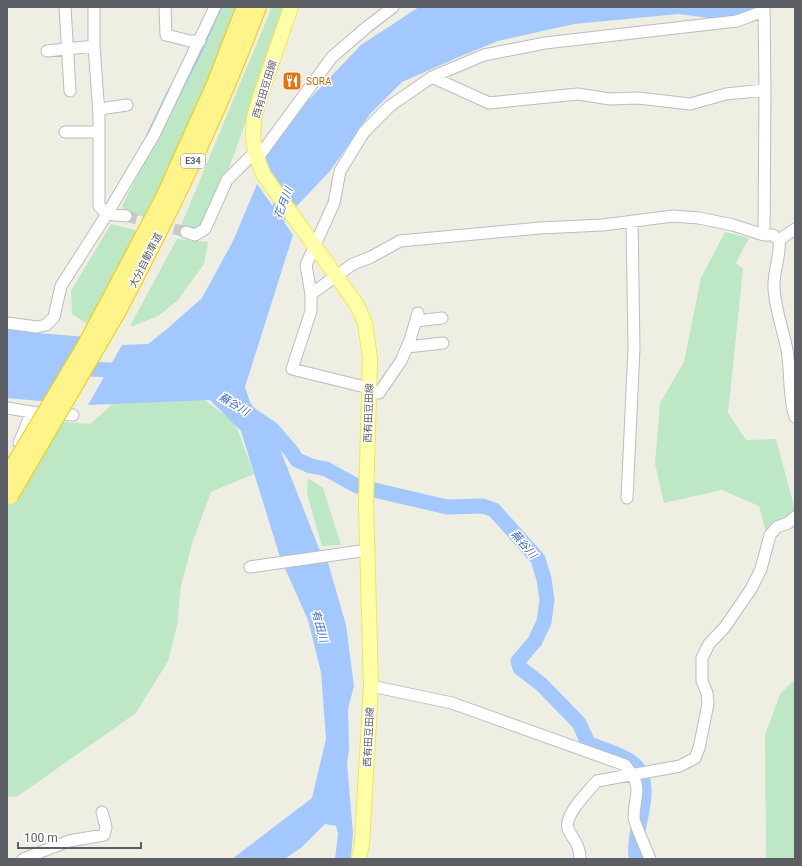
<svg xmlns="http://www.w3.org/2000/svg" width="802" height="866" font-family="Roboto,'Noto Sans JP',sans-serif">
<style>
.green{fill:#bee7c5}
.water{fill:#a2c8ff}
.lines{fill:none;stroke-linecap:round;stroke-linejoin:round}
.stream{stroke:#a2c8ff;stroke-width:2.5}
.river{stroke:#a2c8ff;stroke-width:15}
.minor-tunnel{stroke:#cacac3;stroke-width:11;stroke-dasharray:11 5.5;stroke-linecap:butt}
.minor-casing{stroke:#bbbcc2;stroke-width:13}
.major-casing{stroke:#f7e453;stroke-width:16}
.highway-casing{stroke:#f1cc00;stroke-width:18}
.minor{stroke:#fff;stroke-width:11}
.major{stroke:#ffffa7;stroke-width:14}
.highway{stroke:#fff489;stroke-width:16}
.highway-bridge-casing{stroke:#f1cc00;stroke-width:18;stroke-linecap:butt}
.highway-bridge{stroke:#fff489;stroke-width:16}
.labels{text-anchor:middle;stroke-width:3;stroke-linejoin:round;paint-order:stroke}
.shield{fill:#fff;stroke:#8c8e92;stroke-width:1}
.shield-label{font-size:9px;font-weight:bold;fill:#5b5e64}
.food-label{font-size:10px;fill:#c56008;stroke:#fff;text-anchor:start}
.street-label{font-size:10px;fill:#5b5e64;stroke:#fff}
.water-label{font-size:11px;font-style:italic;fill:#3f6cc8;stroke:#fff}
</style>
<rect width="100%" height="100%" fill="#efeee3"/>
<path class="green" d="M222,7h22l-92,212 -27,-7 -3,-6z
M272,7h16l-62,169 -22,50 -10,5 -14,-3z
M111,224l36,9 -47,94 -14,-4 -14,-9 -1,-23z
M725,232l24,6 -13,25 7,6 -15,144 18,27 30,-1 19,71 -29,22 -7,-26 -37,-16 -58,13 -9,-39 5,-61 24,-41 17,-84z
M177,239l31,3 -4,22 -26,36 -20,16 -25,10h-3z
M194,392l41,31 19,51 -43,18 -19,52 -11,42 -4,40 -9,35 -32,52 -118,83 -11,1v-342l7,2 22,-37 54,4 34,-30z
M308,478l15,10 18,57 -19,1 -15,-52z
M795,679v180h-29l-1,-124 15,-41z"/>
<path class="water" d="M419,7h341v2l-44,10 -37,-5 -105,10 -76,17 -37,15 -59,26 -32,32 -40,57 -35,37 -16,-21 -14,-28 6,-11 28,-38 62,-65z
M257,184l36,51 -48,152 5,15 30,47 40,102 -40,6 -39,-126 -31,-31 -122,5 34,-60 26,-1 19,-15 35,-31 31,-57z
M7,327l30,6 51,4 -38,65 -43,-4z
M327,559l19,66 8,61 -6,23 1,41 -2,13 6,70 -2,24 -1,2h-15l3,-25 -2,-8 -11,-2 -23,23 -17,12h-53l80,-61 14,-59 -5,-67 -13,-52 -24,-54z"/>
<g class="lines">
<path class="stream" d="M171,111l28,-55 22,-49
M147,136l23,-48"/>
<path class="river" d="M274,233l7,-30 5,-14
M73,368l54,3
M247,412l25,17 19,22 6,9 14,6 15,3 31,17 90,21 36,-1 11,4 44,49 6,20 3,21 -3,22 -9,19 -17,20 2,7 21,16 38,39 9,20c13,6 30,10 42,18 24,15 11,52 7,74 -1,7 -3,18 0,24"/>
<path class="minor-tunnel" d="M126,216l60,16"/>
<defs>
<path id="minor" d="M65,7l5,84
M94,7v39l5,68v92l8,8 19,2
M165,7l1,28 24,6h10
M764,7l1,83 -1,145
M47,51l47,-5
M432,77l57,26 89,-9 32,5 28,-1 52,6 36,-10 39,-4
M99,109l28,-4
M65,132h34
M257,159l75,-102 35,-30 26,-20
M186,232l9,3 10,-6 22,-49 28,-28
M779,240l16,-11
M311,294l42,-30 18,-7 29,-16 140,-13 63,-3 70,-9 26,2 34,7 31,10h9l6,5c2,16 -6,31 -5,48 1,21 9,41 13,62 4,23 1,45 8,67
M416,321l26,-3
M7,323l30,4 9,-2 8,-8 7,-31 46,-72 47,-79 61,-128
M407,347l36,-4
M369,388l-77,-19 19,-58v-17l-5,-29 28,-62 6,-32 24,-39 26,-26 42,-29 52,-22 61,-12 192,-22 27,-10
M369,392l10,1 22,-32 9,-21 8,-27
M7,408l25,4 41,3
M19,443l13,-31
M627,498l7,-150 -2,-127
M250,567l118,-17
M371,686l81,17 173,62c20,25 9,27 9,53 0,4 14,36 16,41
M23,859l46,-18 35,-6 2,-8 -4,-15
M580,859c0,-13 -5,-17 -11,-28 -8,-14 19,-39 28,-50l83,-15 15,-8 4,-10 9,-44 -1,-11 -5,-12v-23l7,-14 16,-17 26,-38 10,-20 9,-34 7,-8 11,-4 7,-6"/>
<path id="major" d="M291,7l-31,90 -6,21 -1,17 2,17 8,22 94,131 8,18 5,35 -4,145 5,183 -9,157 -3,16"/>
<path id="highway" d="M106,307l58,-110 51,-113 30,-77
M118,311c52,-99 101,-199 140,-304"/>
</defs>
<use href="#minor" class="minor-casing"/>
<use href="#major" class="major-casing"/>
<use href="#highway" class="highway-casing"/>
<use href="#minor" class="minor"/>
<use href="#major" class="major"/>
<use href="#highway" class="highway"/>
<defs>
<path id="highway-bridge" d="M7,477l78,-131 21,-39
M10,496l108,-185"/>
</defs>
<use href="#highway-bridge" class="highway-bridge-casing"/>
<use href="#highway-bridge" class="highway-bridge"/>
</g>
<defs>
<symbol id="restaurant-square" viewBox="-11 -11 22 22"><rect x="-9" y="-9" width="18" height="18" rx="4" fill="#e8710a" stroke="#fff"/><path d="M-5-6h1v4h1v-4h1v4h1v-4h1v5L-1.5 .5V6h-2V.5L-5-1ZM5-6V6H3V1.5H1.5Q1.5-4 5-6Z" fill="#fff"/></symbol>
</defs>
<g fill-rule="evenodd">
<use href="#restaurant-square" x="281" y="70" width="22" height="22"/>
</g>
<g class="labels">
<rect class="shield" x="181" y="154" width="24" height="14" rx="3"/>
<g class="shield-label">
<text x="193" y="164">E34</text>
</g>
<g class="food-label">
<text x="306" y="85">SORA</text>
</g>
<g class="street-label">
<text transform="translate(264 89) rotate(-73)" y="4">西有田豆田線</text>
<text transform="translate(145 260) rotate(-63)" y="4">大分自動車道</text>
<text transform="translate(368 413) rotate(-88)" y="4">西有田豆田線</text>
<text transform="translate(368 737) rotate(-87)" y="4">西有田豆田線</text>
</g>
<g class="water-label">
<text transform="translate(283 203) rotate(-70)" y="4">花月川</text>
<text transform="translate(234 404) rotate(31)" y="4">蕪谷川</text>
<text transform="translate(524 544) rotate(49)" y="4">蕪谷川</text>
<text transform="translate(320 626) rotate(75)" y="4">有田川</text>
</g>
</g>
<rect width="802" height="866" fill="none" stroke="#5b5e64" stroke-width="16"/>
<path d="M18 842v6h123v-6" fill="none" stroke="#5b5e64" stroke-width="2"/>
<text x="24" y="842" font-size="12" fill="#5b5e64" stroke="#ffffff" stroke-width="3" paint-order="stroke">100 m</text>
</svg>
